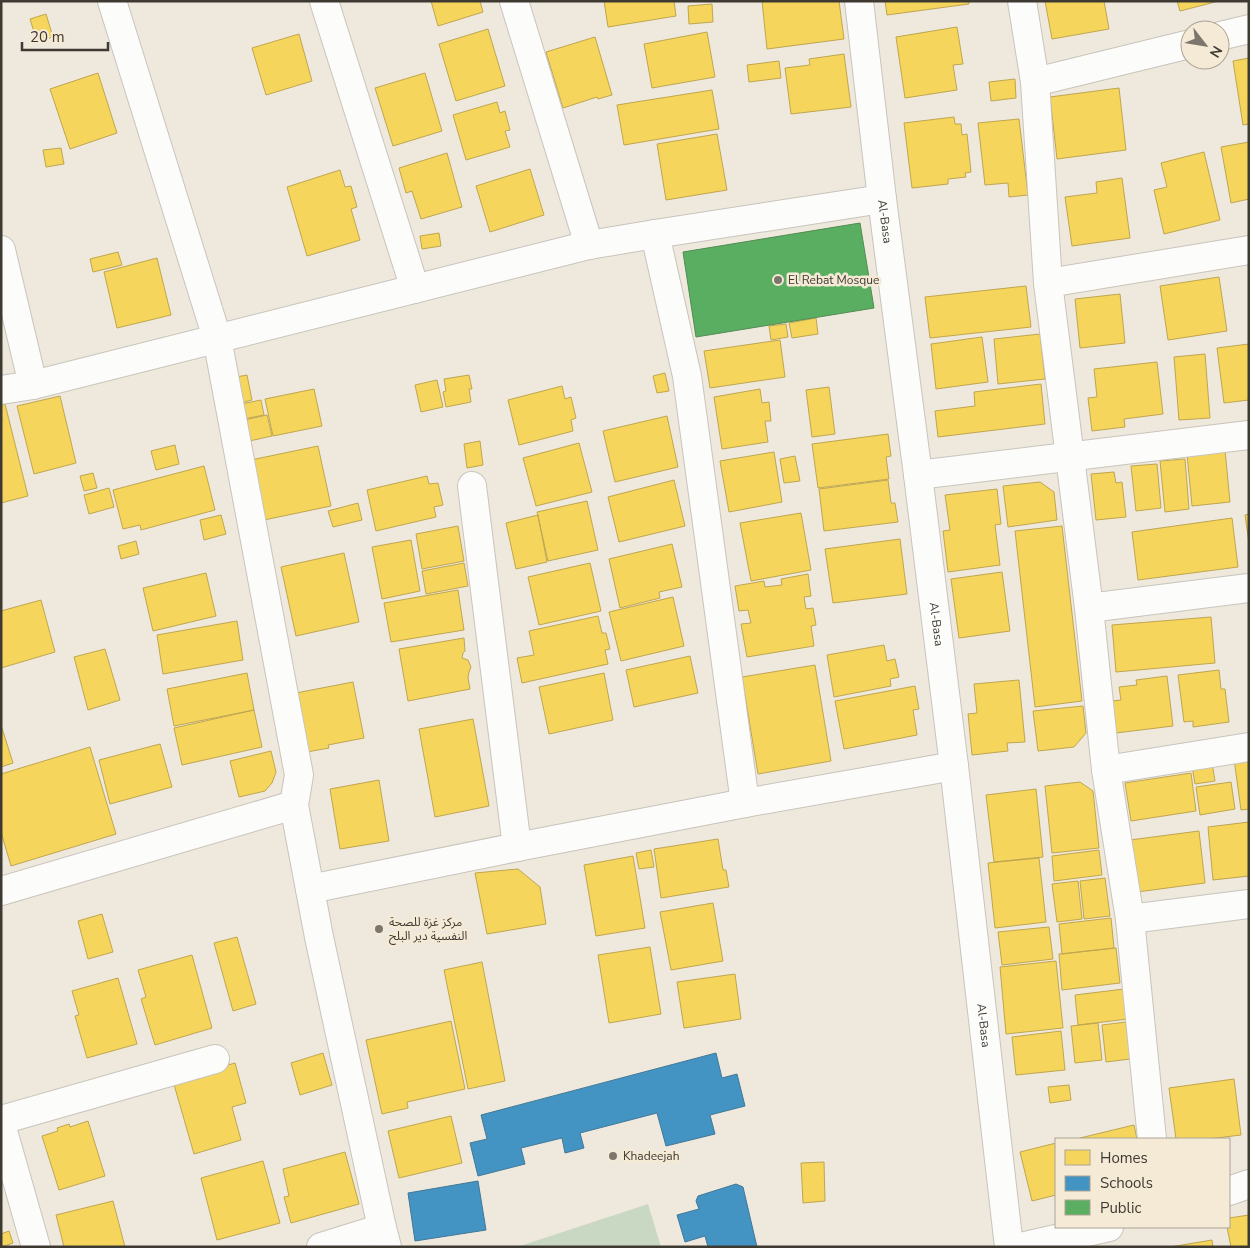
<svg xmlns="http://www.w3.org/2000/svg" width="1250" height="1248" font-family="'Nunito Sans','Noto Sans Arabic',sans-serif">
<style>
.green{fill:#c9d8c2}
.homes{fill:#f6d55c;stroke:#bfa64f}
.schools{fill:#4393c3;stroke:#427897}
.public{fill:#5aae61;stroke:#528b53}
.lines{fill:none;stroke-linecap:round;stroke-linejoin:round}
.minor-casing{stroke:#c9c4bc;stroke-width:30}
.minor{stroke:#fcfcfa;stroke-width:28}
.poi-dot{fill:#7c766d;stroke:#f5ead6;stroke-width:2}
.labels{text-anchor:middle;stroke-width:5;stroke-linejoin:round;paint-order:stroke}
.street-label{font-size:12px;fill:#3e3931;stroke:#f5ead6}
.poi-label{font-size:12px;fill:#3e3931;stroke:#f5ead6;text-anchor:start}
</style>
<rect width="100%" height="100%" fill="#eee8dd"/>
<path class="green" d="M648,1204l13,43h-144z"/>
<path class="homes" d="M431,1h49l3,11 -45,14z
M604,1h70l2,15 -68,11z
M762,1h77l5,38 -77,10z
M885,1h84v3l-82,11z
M1045,1h59l5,28 -57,10z
M1177,1h42l-39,10z
M712,4l1,18 -24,2 -1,-18z
M46,14l7,23 -16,5 -7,-23z
M957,27l6,37 -10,1 4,25 -52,8 -9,-61z
M488,29l17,57 -49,15 -17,-57z
M707,32l8,45 -63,11 -8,-44z
M299,34l13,47 -46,14 -14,-47z
M595,37l17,58 -14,4 -1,-2 -34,11 -17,-56z
M844,54l7,53 -60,7 -6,-46 25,-3 -1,-6z
M1249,58v66l-6,1 -10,-64z
M779,61l2,17 -32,4 -2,-17z
M98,73l19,60 -47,16 -20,-60z
M425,73l17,58 -49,15 -18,-58z
M1015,79l1,19 -25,3 -2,-19z
M1119,88l7,62 -69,9 -7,-62z
M712,90l7,39 -95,16 -7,-40z
M497,102l3,11 5,-2 5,19 -5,1 5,16 -44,13 -13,-45z
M954,117l1,7h6l1,11 5,-1 4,38 -6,1 1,4 -18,2v5l-36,4 -8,-65z
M1019,119l9,76 -19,2 -1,-14 -23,2 -7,-62z
M717,134l10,56 -61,10 -9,-56z
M1249,142v57l-18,4 -10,-56z
M61,148l3,16 -18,3 -3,-17z
M1204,152l16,68 -56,14 -10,-44 13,-3 -6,-24z
M447,153l15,54 -41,12 -9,-28 -6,2 -7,-25z
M530,169l14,46 -54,17 -14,-46z
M340,170l5,17 6,-1 6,21 -6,2 9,31 -53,16 -20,-69z
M1122,178l8,60 -58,8 -7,-49 32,-4 -1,-11z
M439,233l2,13 -19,3 -2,-13z
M118,252l4,13 -29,7 -3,-13z
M157,258l14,57 -54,13 -13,-56z
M1219,277l8,54 -59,9 -8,-54z
M1026,286l5,41 -101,11 -5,-41z
M1120,294l5,49 -45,5 -5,-49z
M816,318l2,16 -26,4 -3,-15z
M786,324l2,13 -17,3 -2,-14z
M1040,334l5,45 -47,5 -4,-45z
M982,337l6,45 -52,7 -5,-45z
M780,340l5,37 -75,11 -6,-37z
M1249,344v56l-25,3 -7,-55z
M1205,354l5,64 -31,2 -5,-63z
M1157,362l6,52 -39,5 1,8 -33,4 -4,-33 9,-1 -3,-28z
M665,373l4,18 -12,2 -4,-17z
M247,375l5,25 -16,4 -5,-26z
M469,375l3,14h-3l2,13 -25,5 -3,-15 3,-1 -2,-12z
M437,380l6,27 -22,5 -6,-27z
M1041,384l4,40 -107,13 -3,-26 40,-5 -1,-14z
M562,386l3,13 6,-2 5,21 -5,2 2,11 -54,14 -11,-45z
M829,387l6,47 -23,3 -6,-47z
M314,389l8,37 -49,10 -8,-37z
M760,389l2,14 7,-1 2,19h-6l3,21 -46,7 -8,-52z
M60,396l16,67 -42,11 -17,-68z
M261,400l3,15 -25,5 -3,-15z
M5,404l23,92 -27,7v-98z
M267,415l5,21 -27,6 -5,-21z
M667,416l11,51 -63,15 -12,-51z
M888,434l3,22 -5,1 3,22 -71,9 -6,-44z
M480,441l3,24 -16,3 -3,-24z
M579,443l13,49 -56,14 -13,-48z
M175,445l4,19 -23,6 -5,-19z
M318,446l13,60 -67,14 -13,-60z
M1225,450l5,52 -38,4 -5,-52z
M774,452l8,50 -53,10 -9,-51z
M795,456l5,25 -16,2 -4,-24z
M1185,459l4,50 -24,3 -5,-51z
M1157,464l4,44 -25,3 -5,-45z
M204,466l11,44 -74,20 -1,-5 -17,4 -10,-39z
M1114,472l2,11 6,-1 4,35 -30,3 -5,-46z
M93,473l4,15 -13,3 -4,-15z
M427,476l2,8 9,-1 5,22 -9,2 2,10 -60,14 -9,-41z
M674,480l11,46 -66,16 -11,-45z
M888,480l3,23h4l3,19 -74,9 -5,-42z
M1040,482l14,10 3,28 -49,7 -5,-41z
M109,488l5,19 -25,7 -5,-19z
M997,489l4,35 -6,1 5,40 -52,7 -5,-41 7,-1 -5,-35z
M587,501l11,49 -50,11 -11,-49z
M358,503l4,17 -29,7 -5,-16z
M801,513l10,57 -60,11 -11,-58z
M1249,514v29l-4,-28z
M221,515l5,19 -22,6 -4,-20z
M538,515l9,47 -31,7 -10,-46z
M1232,518l6,49 -100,13 -6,-48z
M458,526l6,35 -42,8 -6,-35z
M1062,526l20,175 -47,6 -20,-176z
M900,539l7,55 -74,9 -8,-54z
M411,540l9,51 -38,8 -10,-52z
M136,541l3,13 -18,5 -3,-13z
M672,544l10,43 -23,5 1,6 -40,10 -11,-49z
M344,553l15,69 -63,14 -15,-69z
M464,563l4,23 -42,8 -4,-23z
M590,563l11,48 -62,14 -11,-48z
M1002,572l8,59 -51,7 -8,-59z
M206,573l10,43 -63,15 -10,-43z
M808,574l3,22 -7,1 2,12 7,-1 3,17 -5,1 3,20 -67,11 -6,-33 10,-1 -3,-13 -9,1 -4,-25 29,-5 1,6 17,-2 -1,-6z
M458,590l6,40 -73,12 -7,-39z
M673,597l11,49 -63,15 -12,-49z
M41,600l14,52 -54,16v-57z
M598,616l4,17h4l4,16 -5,1 3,14 -86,19 -5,-25 17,-3 -5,-24z
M1211,617l4,46 -99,9 -4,-47z
M237,621l6,39 -80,14 -6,-39z
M464,638l1,13 -2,2 -1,5 6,2 3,7 -2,5 -1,6 2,11 -62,12 -9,-52z
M884,645l3,16 8,-2 4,18 -9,2 1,7 -57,11 -7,-42z
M105,649l15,51 -32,10 -14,-53z
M690,656l8,37 -64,14 -8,-37z
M815,665l16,96 -73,13 -16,-97z
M1219,670l2,19h4l4,33 -36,5v-6l-9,1 -6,-47z
M247,673l7,37 -80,16 -7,-37z
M604,673l9,47 -64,14 -10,-47z
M1167,676l6,50 -57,7 -4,-32 9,-1 -2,-13 18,-2 -1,-5z
M1019,680l6,62 -18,1 1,8 -36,4 -4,-41 9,-1 -3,-29z
M353,682l11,56 -36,7 1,3 -22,4 -11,-59z
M915,686l4,23 -6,1 4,25 -73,14 -9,-48z
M1083,706l3,27 -12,14 -36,4 -5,-40z
M254,710l8,37 -80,18 -8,-37z
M473,719l16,87 -54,11 -16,-88z
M1,725l12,38 -12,4z
M160,744l12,43 -62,17 -11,-44z
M90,747l26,87 -105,32 -10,-34v-58z
M271,751l5,21 -4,11 -7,8 -26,6 -9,-36z
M1211,757l4,24 -20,3 -4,-24z
M1249,757v52l-8,1 -7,-51z
M1191,773l5,38 -65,10 -6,-38z
M379,780l10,61 -49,8 -10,-60z
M1080,782l13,9 6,57 -47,5 -7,-67z
M1231,782l4,27 -35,6 -4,-28z
M1036,789l7,68 -49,5 -8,-67z
M1249,822v54l-36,4 -5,-53z
M1199,831l6,52 -68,9 -7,-52z
M718,839l5,31h3l3,17 -68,11 -7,-49z
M651,850l3,17 -15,2 -3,-16z
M1099,850l3,25 -48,6 -2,-25z
M633,856l12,72 -49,8 -12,-71z
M1039,858l7,64 -51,6 -7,-65z
M518,869l22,18 6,37 -59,10 -12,-61z
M1105,878l5,38 -26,3 -4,-38z
M1078,881l4,38 -25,3 -5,-38z
M713,903l10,58 -52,9 -11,-58z
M102,914l11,38 -25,7 -10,-38z
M1111,918l3,30 -52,6 -3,-30z
M1049,927l4,32 -51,6 -4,-33z
M237,937l19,67 -23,7 -19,-68z
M650,947l11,67 -52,9 -11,-68z
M1116,948l4,35 -58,7 -3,-36z
M192,955l20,73 -57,17 -14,-46 5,-2 -8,-27z
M1056,961l7,67 -57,6 -6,-67z
M482,962l23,119 -37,8 -24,-119z
M735,974l6,45 -57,9 -7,-46z
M118,978l19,66 -50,14 -12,-42 4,-1 -7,-24z
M1124,989l4,30 -50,6 -3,-30z
M451,1021l14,68 -58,13 1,6 -26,6 -16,-74z
M1126,1022l4,37 -24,3 -4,-37z
M1098,1023l4,37 -27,3 -4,-37z
M1061,1031l4,39 -49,5 -4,-38z
M323,1053l9,32 -32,10 -9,-32z
M235,1063l11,40 -14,4 9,33 -47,14 -21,-73z
M1234,1079l7,56 -33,4h-32l-7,-51z
M1069,1085l2,15 -21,3 -2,-16z
M451,1116l11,47 -63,15 -11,-47z
M88,1121l17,55 -46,14 -17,-54 16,-5 -1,-3 12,-4 1,3z
M1134,1125l3,14h-57v-1z
M1056,1143v52l-24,6 -12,-49z
M345,1152l14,52 -68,19 -7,-26 5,-1 -6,-27z
M263,1161l17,62 -63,17 -16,-62z
M824,1162l1,39 -22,2 -2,-40z
M113,1201l12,46h-61l-8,-32z
M1249,1215v32h-18l-4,-20h2v-9z
M9,1231l4,12 -12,4v-13z
M1212,1240l1,7h-43z"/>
<path class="schools" d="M716,1053l6,25 15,-4 8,32 -35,9 5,19 -49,12 -9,-33 -77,20 4,15 -19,5 -3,-15 -41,10 4,16 -47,12 -8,-33 17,-4 -6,-24z
M478,1181l8,49 -71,11 -7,-48z
M736,1184l7,3 14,60h-49l-3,-11 -20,6 -8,-27 22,-6 -3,-8 2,-5z"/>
<path class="public" d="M860,223l14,85 -178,29 -13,-85z"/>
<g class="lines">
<defs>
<g id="minor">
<path d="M112,1l105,337 82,437 -5,30 25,132 63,291 5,19"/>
<path d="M324,1l91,288"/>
<path d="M514,1l75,244"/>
<path id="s1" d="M859,1l23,198 36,276 36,291 55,481"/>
<path d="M1022,1l13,81 13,201 41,325 17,162 24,149 22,220"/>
<path d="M1220,36l29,-7"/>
<path d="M1035,82l155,-38"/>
<path d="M655,234l32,142 58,427"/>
<path d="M1,250l32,135"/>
<path d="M1048,283l201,-33"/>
<path d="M1,390l32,-5 556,-140 66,-11 227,-35"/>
<path d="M918,475l331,-40"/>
<path d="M472,486l45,361"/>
<path d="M1089,608l160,-20"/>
<path d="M1106,770l143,-23"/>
<path d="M310,889l207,-42 228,-44 209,-37"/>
<path d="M1,891l293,-86"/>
<path d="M1130,919l119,-15"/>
<path d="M1,1120l214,-61"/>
<path d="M1,1124l35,123"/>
<path d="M1229,1191l20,-7"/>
<path d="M321,1247l61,-19"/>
<path d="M1021,1247l88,-20"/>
</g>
</defs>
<use href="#minor" class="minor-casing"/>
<use href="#minor" class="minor"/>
</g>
<g class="poi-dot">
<circle cx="778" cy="280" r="5"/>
<circle cx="379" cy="929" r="5"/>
<circle cx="613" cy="1156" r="5"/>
</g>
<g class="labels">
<g class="street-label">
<text dy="4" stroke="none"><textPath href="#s1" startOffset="222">Al-Basa</textPath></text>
<text dy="4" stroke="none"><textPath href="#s1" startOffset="628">Al-Basa</textPath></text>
<text dy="4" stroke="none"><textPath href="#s1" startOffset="1032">Al-Basa</textPath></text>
</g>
<g class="poi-label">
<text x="788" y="284">El Rebat Mosque</text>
<text x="389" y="926">مركز غزة للصحة<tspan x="389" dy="14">النفسية دير البلح</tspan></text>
<text x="623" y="1160">Khadeejah</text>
</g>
</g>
<rect width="1250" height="1248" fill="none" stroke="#3e3931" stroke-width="5"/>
<rect x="1055" y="1138" width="175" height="90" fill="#f5ead6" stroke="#aca394"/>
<rect x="1065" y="1150" width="25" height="15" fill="#f6d55c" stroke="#aca394"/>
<text x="1100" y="1163" font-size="15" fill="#3e3931">Homes</text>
<rect x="1065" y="1176" width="25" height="15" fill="#4393c3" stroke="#aca394"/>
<text x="1100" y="1188" font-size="15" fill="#3e3931">Schools</text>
<rect x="1065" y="1200" width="25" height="15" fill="#5aae61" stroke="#aca394"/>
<text x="1100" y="1213" font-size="15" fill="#3e3931">Public</text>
<g transform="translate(1205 45) rotate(121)"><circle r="24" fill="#f5ead6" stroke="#aca394"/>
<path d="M0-4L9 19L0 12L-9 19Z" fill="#7c766d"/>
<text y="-8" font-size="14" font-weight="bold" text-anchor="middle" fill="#3e3931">N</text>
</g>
<path d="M22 42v8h86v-8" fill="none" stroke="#3e3931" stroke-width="2.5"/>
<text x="30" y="42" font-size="15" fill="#3e3931" stroke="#f5ead6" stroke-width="4" paint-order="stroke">20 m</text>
</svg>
